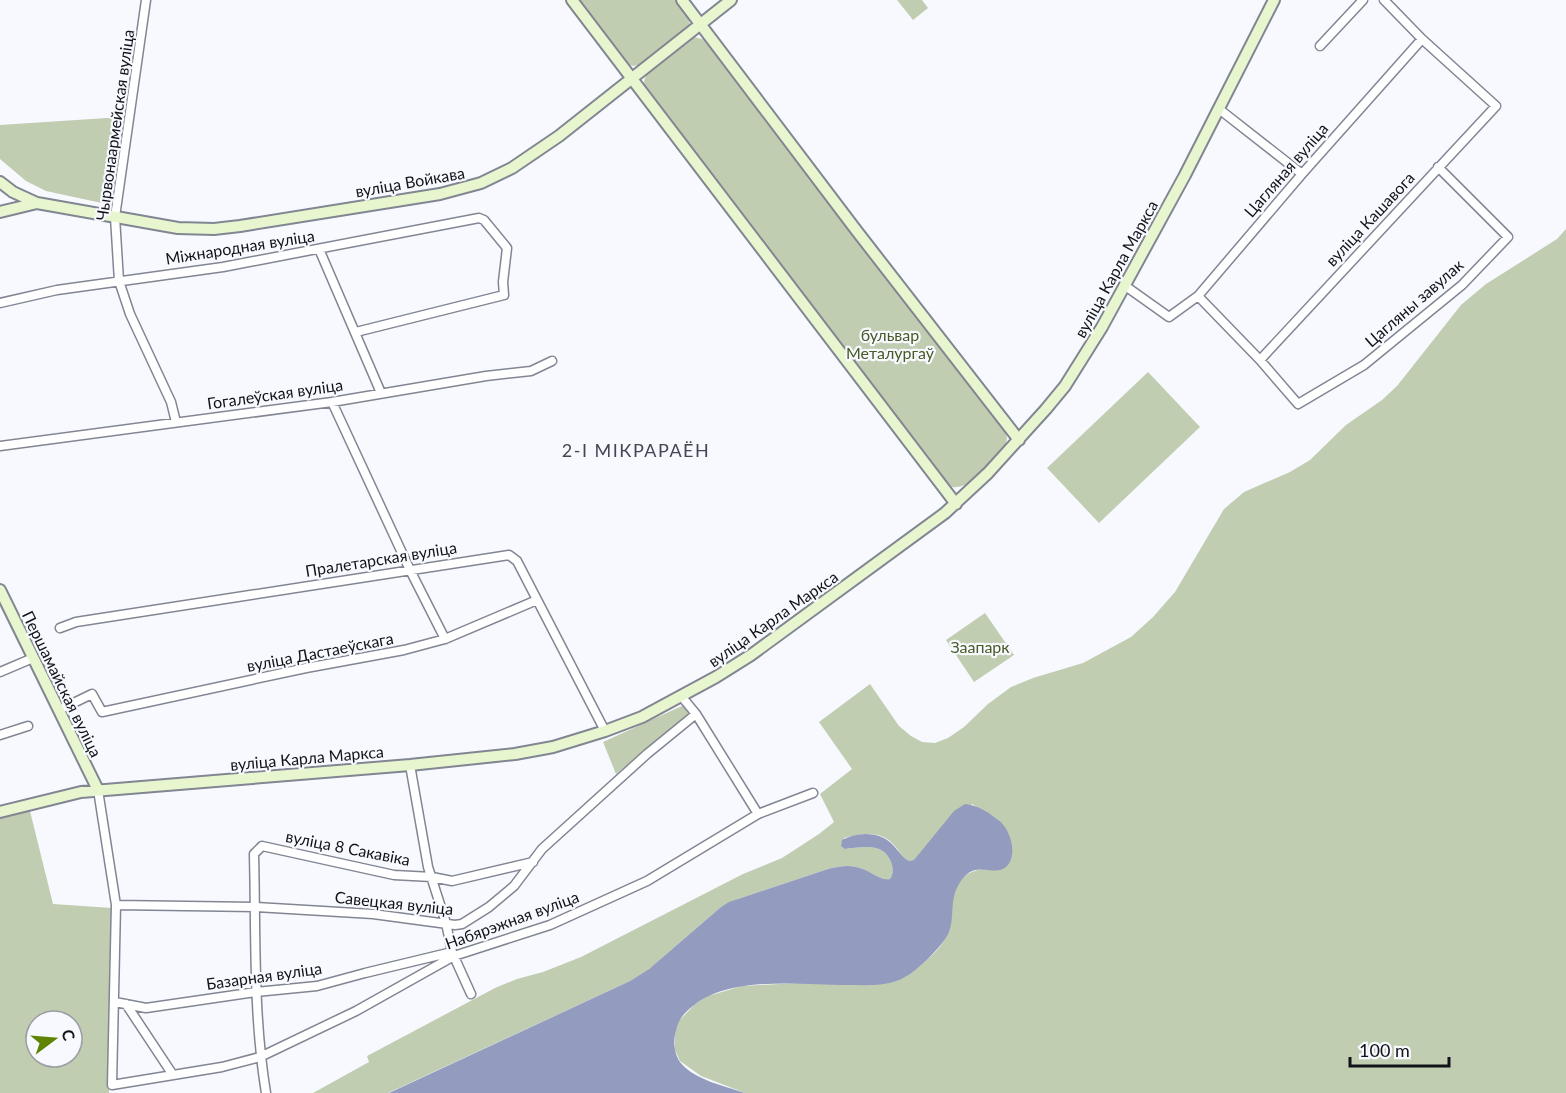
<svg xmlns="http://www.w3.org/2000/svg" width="1566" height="1093" font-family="Lato,sans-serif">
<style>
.green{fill:#c0cdb0;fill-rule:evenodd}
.water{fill:#939cbf}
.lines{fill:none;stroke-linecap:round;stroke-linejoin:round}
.street-casing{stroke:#828693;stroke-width:11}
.secondary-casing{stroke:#828693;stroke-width:14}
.street{stroke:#fff;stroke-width:8}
.secondary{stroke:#e7f6ce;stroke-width:10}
.labels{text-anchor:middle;stroke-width:4.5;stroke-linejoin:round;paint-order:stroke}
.street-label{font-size:16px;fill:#111318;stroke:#f7f9ff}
.park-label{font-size:16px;fill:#475b26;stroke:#f7f9ff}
.neighbourhood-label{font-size:18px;letter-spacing:1.5px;fill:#444753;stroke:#f7f9ff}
</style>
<rect width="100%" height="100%" fill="#f7f9ff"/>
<path class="green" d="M577,0h100l11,15 2,11 -49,39 -8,1 -8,-3z
M897,0h25l6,8 -15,12z
M694,37l12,3 300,392 1,7 -2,7c-13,14 -36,48 -56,40l-304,-397 -1,-8 4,-10z
M122,117l-11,88 -65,-14 -20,-10 -26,-22v-34z
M1566,229v864h-821l-44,-17 -21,-15 -5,-11v-15l2,-12 18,-19 13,-8 34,-10 163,-9c15,-11 36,-26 43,-44 4,-8 2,-18 3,-28 3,-27 18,-38 45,-36l4,-48 -28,-17 -57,56 -6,1c-7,-4 -11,-12 -17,-18 -13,-13 -32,-9 -48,-5l1,11c19,-2 40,-7 47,16 1,6 1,9 -2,14 -9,2 -18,-7 -27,-10 -12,-5 -23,-3 -35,0l-90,30 -17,8 -72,62 -19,12 -242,112h-75l56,-31 -2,-6 128,-68 22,-9 26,-7 38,-15 162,-83 39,-16 37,-24 15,-12 -14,-28 32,-25 -33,-47 51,-38 29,42 12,10 11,6 13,1 13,-5 16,-11 24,-23 23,-17 22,-9 50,-15 48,-26 22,-20 22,-25 49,-83 20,-17 46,-20 20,-12 36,-35 36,-25 15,-14 64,-81 25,-21 71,-45z
M1148,372l52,55 -101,96 -52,-55z
M985,613l29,42 -40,27 -28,-42z
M684,705l7,10 -75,59 -13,-32z
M30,811l23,93 59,4 -3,185h-109v-276zM36,1021h36v36h-36z"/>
<path class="water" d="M965,804c12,1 23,8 32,15 13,8 22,36 9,48 -13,11 -32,-10 -47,17 -10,17 -4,32 -10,48 -5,13 -32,39 -44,45 -17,10 -39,8 -58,8 -46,0 -116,-10 -154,21 -9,7 -15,14 -17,25 -3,9 -2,23 4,31 14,18 45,24 65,31h-356l241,-112 19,-12 72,-62 8,-5 99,-33c12,-3 23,-5 35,0 9,3 18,12 27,10 3,-5 3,-8 2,-14 -7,-23 -28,-18 -47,-16l-4,-3 1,-6c15,-8 37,-9 50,4 6,6 10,13 17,17l5,-1 40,-49z"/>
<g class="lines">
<defs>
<path id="street" d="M146,0l-31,217 4,64 11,33 41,88 5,20
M1320,46l43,-46
M1219,109l83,65
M319,249l62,144
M1124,285l45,32 29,-21 104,-122 120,-135 -38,-39
M1198,296l62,64 236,-254 -74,-67
M0,303l57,-13 166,-23 256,-49 5,2 23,28 -4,34 1,13 -148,37
M1260,360l38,44 66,-39 98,-80 46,-48 -70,-70
M332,402l78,168 35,69
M0,446l332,-44 154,-26 45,-5 21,-10
M60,628l16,-6 433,-67 8,6 88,170
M0,672l33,-14
M682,697l14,17 62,100
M59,710l33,-16 10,18 204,-44 98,-18 41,-11 92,-39
M0,735l28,-9
M410,765l18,102 18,56 6,29 19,42
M98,790l18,115 -4,180 110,-18 38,-10 96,-46 98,-55 96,-31 97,-44 111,-67 55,-21
M116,905l140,2 117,7 82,11 7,-1 27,-17 25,-21 28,-37 105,-95 49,-40
M115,1002l31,6 110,-16 61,-6 48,-13 87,-21
M126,1004l47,71
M266,1093c-13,-79 -10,-159 -12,-239l8,-8 132,29 38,2 20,4 81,-19"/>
<path id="secondary" d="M572,0l384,504
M682,0l174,230 163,210
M0,182l13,10 24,11 141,25 36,1 26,-3 200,-32 41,-11 31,-15 47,-32 172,-136
M0,212l37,-9
M0,590l98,200
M0,812l81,-20 329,-27 105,-11 38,-7 52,-16 37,-14 74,-40 35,-22 194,-142 43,-40 58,-64 19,-23 37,-59 83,-152 89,-175"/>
</defs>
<use href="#street" class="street-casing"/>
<use href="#secondary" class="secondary-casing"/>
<use href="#street" class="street"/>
<use href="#secondary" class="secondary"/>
</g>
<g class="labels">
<g class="street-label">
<text transform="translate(115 125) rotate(-82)" y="6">Чырвонаармейская вуліца</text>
<text transform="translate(1286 170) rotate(-49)" y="6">Цагляная вуліца</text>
<text transform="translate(410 182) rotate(-10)" y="6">вуліца Войкава</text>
<text transform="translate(1370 219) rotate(-47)" y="6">вуліца Кашавога</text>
<text transform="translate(240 247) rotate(-9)" y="6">Міжнародная вуліца</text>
<text transform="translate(1116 269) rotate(-61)" y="6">вуліца Карла Маркса</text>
<text transform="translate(1414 303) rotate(-41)" y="6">Цагляны завулак</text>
<text transform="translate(275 394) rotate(-8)" y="6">Гогалеўская вуліца</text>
<text transform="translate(381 559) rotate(-9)" y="6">Пралетарская вуліца</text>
<text transform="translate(773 619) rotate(-35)" y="6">вуліца Карла Маркса</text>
<text transform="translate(320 652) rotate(-11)" y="6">вуліца Дастаеўскага</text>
<text transform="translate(62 684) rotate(64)" y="6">Першамайская вуліца</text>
<text transform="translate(307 758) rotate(-5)" y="6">вуліца Карла Маркса</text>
<text transform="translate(348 848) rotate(11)" y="6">вуліца 8 Сакавіка</text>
<text transform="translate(394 903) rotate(6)" y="6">Савецкая вуліца</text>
<text transform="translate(512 920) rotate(-20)" y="6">Набярэжная вуліца</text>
<text transform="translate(264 976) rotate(-8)" y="6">Базарная вуліца</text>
</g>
<g class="park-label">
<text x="890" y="341">бульвар<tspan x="890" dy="18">Металургаў</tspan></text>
<text x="980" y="653">Заапарк</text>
</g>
<g class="neighbourhood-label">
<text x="636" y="457">2-І МІКРАРАЁН</text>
</g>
</g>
<g transform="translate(54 1039) rotate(74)"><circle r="28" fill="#f7f9ff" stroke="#9b9da3" stroke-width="1.5"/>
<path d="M0-4.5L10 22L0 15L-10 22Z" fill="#5f8402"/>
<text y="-9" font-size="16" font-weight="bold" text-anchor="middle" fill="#111318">С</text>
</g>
<path d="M1350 1057v9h99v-9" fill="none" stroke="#111318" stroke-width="3"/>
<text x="1359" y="1057" font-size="18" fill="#111318" stroke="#f7f9ff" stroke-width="4.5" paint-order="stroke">100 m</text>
</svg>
